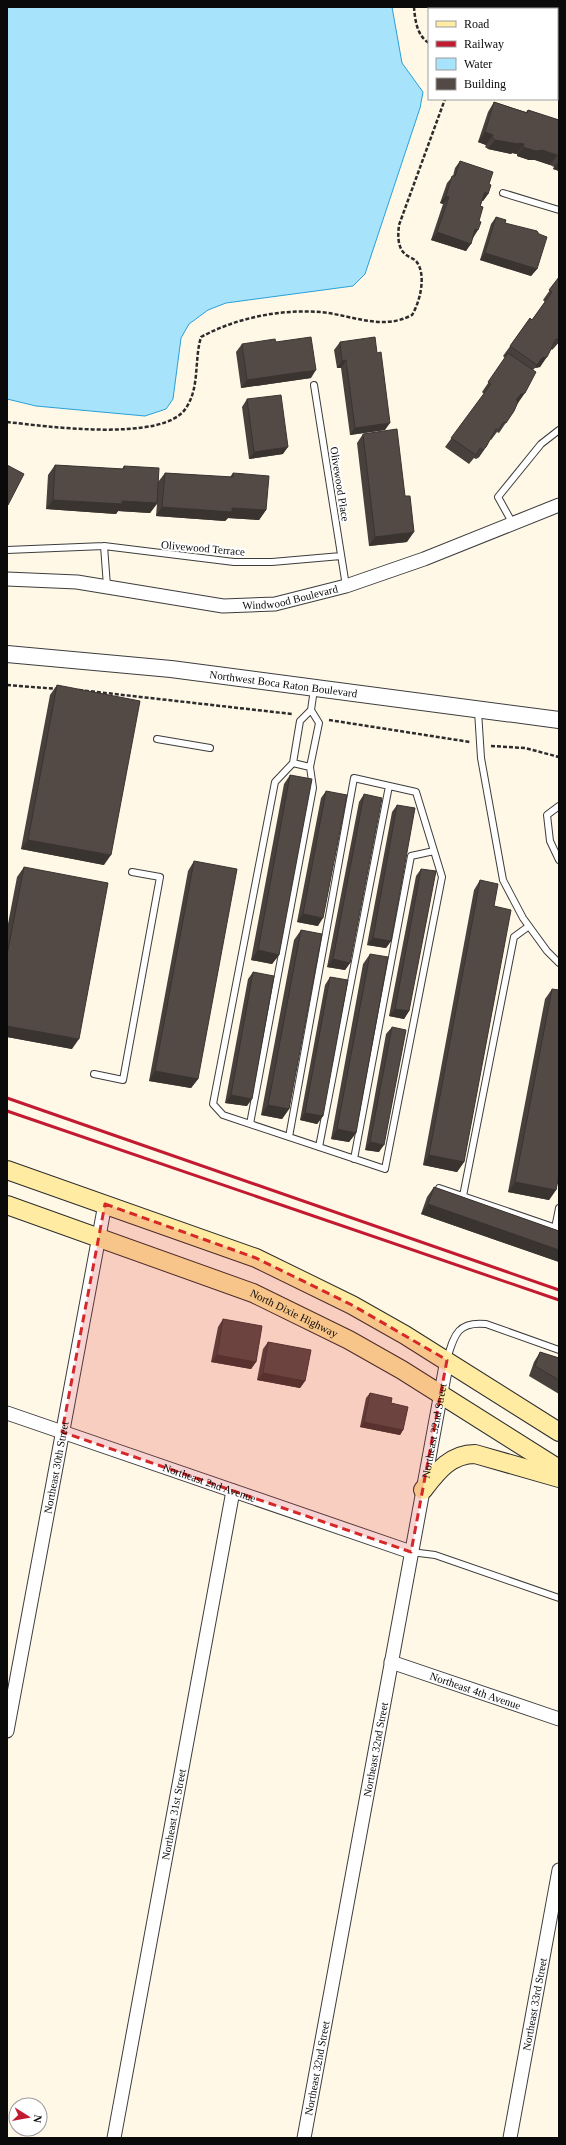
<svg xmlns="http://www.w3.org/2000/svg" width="566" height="2145" font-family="Georgia,serif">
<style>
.water{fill:#a7e3fb;stroke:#29a1d7}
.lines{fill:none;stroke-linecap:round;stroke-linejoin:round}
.service-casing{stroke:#3d3d3d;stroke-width:8}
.minor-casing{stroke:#3d3d3d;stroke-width:15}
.tertiary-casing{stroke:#3d3d3d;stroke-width:18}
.secondary-casing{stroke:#2c2c2c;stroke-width:20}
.path{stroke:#2c2c2c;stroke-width:2.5;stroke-dasharray:4 2;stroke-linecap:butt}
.service{stroke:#fff;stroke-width:6}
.minor{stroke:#fff;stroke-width:13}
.tertiary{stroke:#fff;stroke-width:16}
.secondary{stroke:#ffeca2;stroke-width:18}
.rail{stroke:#c21a31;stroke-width:3}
.wall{fill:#47403c}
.shaded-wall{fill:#3a3431}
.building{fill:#534a46;stroke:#3a3431}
.marked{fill:#d62828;fill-opacity:0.2;stroke:#d62828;stroke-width:3;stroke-dasharray:8 5;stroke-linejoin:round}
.labels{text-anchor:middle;stroke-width:4;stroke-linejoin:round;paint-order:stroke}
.street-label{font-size:11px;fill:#0a0a0a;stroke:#fff}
</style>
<rect width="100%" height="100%" fill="#fff8e7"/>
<path class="water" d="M7,7h385l10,56 21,29 -3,16 -55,166 -12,12 -127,17 -18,7 -19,14 -8,14 -8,61 -7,10 -21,7 -109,-10 -29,-7z"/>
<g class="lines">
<defs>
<path id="service" d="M503,193l56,17
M314,385l32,201
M513,524l-15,-27 43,-53 18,-14
M104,546l3,40
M7,550l97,-4 130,16h38l69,-6
M478,711l3,47 22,122 20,38 24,33 12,12
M157,739l53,9
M310,767l9,-44 -8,-13
M559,806l-12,9 3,26 9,19
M94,1074l29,6 37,-203 -28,-5
M250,1124l63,-336 -3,-21 -17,-4
M289,1137l65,-359 62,14 26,85 -57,292 -162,-54 -10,-11 62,-322 18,-19 7,-42 11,-11 3,-21
M319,1147l70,-361
M354,1159l57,-303 23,-5
M439,1188l120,41
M463,1196l51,-259 15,-11
M555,1228l4,-20
M447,1359c7,-23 10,-38 39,-35l73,26
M411,1552l24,3 124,43"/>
<g id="minor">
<path id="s1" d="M7,579l70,3 146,24 52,-2 71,-18 78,-27 135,-54"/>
<path id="s2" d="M7,1413l404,139"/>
<path id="s3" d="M391,1662l168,57"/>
<path id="s4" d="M7,1731l98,-527"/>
<path id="s5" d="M114,2138l119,-647"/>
<path id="s6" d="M304,2138l143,-778"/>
<path id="s7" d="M510,2138l49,-268"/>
</g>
<g id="tertiary">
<path id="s8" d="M7,654l164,15 388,51"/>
</g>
<g id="secondary">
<path d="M7,1170l249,88 96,47 53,30 154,97"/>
<path id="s9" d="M7,1205l246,88 96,47 53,30 157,99"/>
<path d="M423,1490c14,-18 27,-36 52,-36l84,24"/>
</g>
</defs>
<use href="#service" class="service-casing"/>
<use href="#minor" class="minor-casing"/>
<use href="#tertiary" class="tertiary-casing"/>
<use href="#secondary" class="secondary-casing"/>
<path class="path" d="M414,7c1,13 3,29 15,36
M7,422c37,4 157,21 179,-14 14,-21 8,-48 15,-71 35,-19 79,-28 119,-25 32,3 62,19 92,3 8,-13 15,-41 4,-54 -3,-3 -8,-4 -11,-7 -8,-7 -7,-20 -6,-29l46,-126
M7,685l51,4
M79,690l213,24
M329,720l141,22
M491,746l34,2 34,9"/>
<use href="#service" class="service"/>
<use href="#minor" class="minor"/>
<use href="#tertiary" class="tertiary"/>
<use href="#secondary" class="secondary"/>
<path class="rail" d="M7,1098l552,192
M7,1111l552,189"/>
</g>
<path class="wall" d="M438,7h43v2h-43z
M489,7h62v2h-62z
M494,102l32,10 2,-2 31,10v51l-6,-2 1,-2 -4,-2 -15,-5h-6l-12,-4v-2l-5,-1 -1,1 -23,-5 -3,-2 1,-2 -8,-3 10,-30z
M460,161l29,23 -1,10 -5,7h-1l-9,37 -7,13 -35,-11 12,-36 -3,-1 7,-20 6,-7 2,-8z
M496,217l9,6 32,46 -6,7 -51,-16 11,-36z
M559,277v65l-7,8 -1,-1 -11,18 -5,1 -2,2 -19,41 -15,22 -2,-1 -6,8 -1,-1 -4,8 -7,10 -3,2 -2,-1 -5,6 -24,-17 39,-53 -2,-2 23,-34 -2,-2 27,-38 2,2 13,-18 -2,-2z
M276,342l35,36 -70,10 -5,-36 6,-8z
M340,342l37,11 8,77 -35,5 -9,-67h-4l-3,-18z
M247,399l36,55 -34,5 -7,-52z
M363,434l44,108 -38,4 -12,-103z
M55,465l67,4 2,-3 34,16 7,-9 65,4 3,-4 33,37 -7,10 -31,-2 -3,3 -69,-5 1,-12 -7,9 -32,-2 -2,3 -70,-5 2,-34z
M57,685l47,180 -83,-16 29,-154z
M290,775l-11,180 -7,9 -21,-4 33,-176z
M326,791l-8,135 -21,-4 24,-124z
M364,794l-14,169 -5,7 -18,-3 32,-165z
M397,805l-6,136 -5,7 -19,-3 25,-133z
M194,861l4,218 -7,9 -42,-7 39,-210z
M24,867l48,182 -65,-12v-108l10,-52z
M421,869l-12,142 -5,8 -15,-3 27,-140z
M480,880l14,26 -30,256 -7,10 -34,-7 51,-275z
M301,930l-12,179 -7,10 -21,-4 33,-175z
M370,954l-14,179 -7,9 -18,-3 32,-175z
M253,972l-6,134 -22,-3 23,-124z
M330,977l-7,139 -6,8 -17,-4 25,-135z
M552,989l4,201 -7,10 -41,-8 37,-193z
M392,1027l-13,125 -14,-2 21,-116z
M434,1187l125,44v31l-138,-48 6,-17z
M223,1319l33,43 -5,7 -40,-7 7,-35z
M268,1342l37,39 -5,7 -43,-8 6,-31z
M540,1352l19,6v36l-30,-18 5,-14z
M370,1393l21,10 12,27 -3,5 -40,-8 6,-29z"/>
<path class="shaded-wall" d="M485,132l8,3 -7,10 -8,-3z
M495,140l24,3 5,1 -7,10 -5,-1 -1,1 -23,-5z
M523,147l19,3 15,5 -7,10 -15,-5h-6l-12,-4z
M559,161v10l-6,-2z
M485,192l3,2 -5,7 -3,-1z
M446,196l3,1 -6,7 -3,-1z
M475,229l3,1 -5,8 -3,-1z
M437,232l34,12 -5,7 -35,-11z
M485,253l52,16 -6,7 -51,-16z
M559,340v2l-7,8z
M547,357l-7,10 -5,1 7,-10z
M346,360l-5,8h-4l5,-7z
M316,370l-5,8 -70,10 6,-8z
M525,393l-7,10 -4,1 7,-10z
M390,423l-5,7 -35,5 5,-7z
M288,447l-5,7 -34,5 5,-7z
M486,447l-7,10 -3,2 7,-9z
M53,500l69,1 35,2 -7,10 -32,-2 -2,3 -70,-5z
M162,507l70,1 34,2 -7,10 -31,-2 -3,3 -69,-5z
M414,532l-7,10 -38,4 6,-9z
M28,840l83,15 -7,10 -83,-16z
M303,914l20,4 -5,8 -21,-4z
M373,938l18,3 -5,7 -19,-3z
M258,950l21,5 -7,9 -21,-4z
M333,959l17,4 -5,7 -18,-3z
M395,1009l14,2 -5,8 -15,-3z
M7,1026l72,13 -7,10 -65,-12z
M155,1071l43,8 -7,9 -42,-7z
M231,1095l21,4 -5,7 -22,-3z
M268,1105l21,4 -7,10 -21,-4z
M305,1113l18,3 -6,8 -17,-4z
M337,1129l19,4 -7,9 -18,-3z
M370,1142l14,3 -5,7 -14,-2z
M429,1155l35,7 -7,10 -34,-7z
M515,1182l41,8 -7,10 -41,-8z
M428,1204l131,46v12l-138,-48z
M217,1355l39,7 -5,7 -40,-7z
M263,1373l42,8 -5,7 -43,-8z
M364,1422l39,8 -3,5 -40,-8z"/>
<path class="building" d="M443,7h38v2h-38z
M494,7h57v2h-57z
M494,102l33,11 1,-3 31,10v36l-2,-1 -15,-5 -6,1 -13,-4 1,-3 -5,-1 -1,1 -23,-4 -3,-3 1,-2 -8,-3z
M460,161l33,11 -4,12 2,1 -3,9 -3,-2 -5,14 3,1 -4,14 2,1 -3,8 -3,-1 -4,15 -34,-12 12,-35 -3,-1 6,-20h3z
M496,217l10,3 -1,3 32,8 2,3 8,3 -10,32 -52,-16z
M559,277v63l-3,-1 -9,18 -5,1 -5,7 -27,-19 20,-28 2,2 20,-28 -3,-2z
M311,337l5,33 -69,10 -5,-36 33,-5 1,3z
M375,337l2,16 4,-1 9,71 -35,5 -9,-68 -4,1 -2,-19z
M508,353l28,19 -11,21 -4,1 -5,6 2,2 -4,9 -8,12 -2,-1 -6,8 -2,-1 -10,18 -3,3 -3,-2 -4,7 -25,-17 40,-54 -3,-2z
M281,395l7,52 -34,5 -7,-53z
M397,429l8,67h5l4,36 -39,5 -12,-103z
M7,465l17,9 -16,31 -1,-1z
M55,465l69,4v-3l35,2 -2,35 -35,-2v3l-69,-4z
M165,473l68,4v-4l36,3 -3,34 -34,-2v4l-70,-5z
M57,685l83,16 -29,154 -83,-15z
M290,775l22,4 -33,176 -21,-5z
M326,791l21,4 -24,123 -20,-4z
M364,794l18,4 -32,165 -17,-4z
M397,805l18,3 -24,133 -18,-3z
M194,861l43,8 -39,210 -43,-8z
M24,867l84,16 -29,156 -72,-13v-71z
M421,869l15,2 -27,140 -14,-2z
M480,880l18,4 -4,22 17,4 -47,252 -35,-7z
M301,930l21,4 -33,175 -21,-4z
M370,954l18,3 -32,176 -19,-4z
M253,972l21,4 -22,123 -21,-4z
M330,977l18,3 -25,136 -18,-3z
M552,989l7,1v185l-3,15 -41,-8z
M392,1027l14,3 -22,115 -14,-3z
M434,1187l125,44v19l-131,-46z
M223,1319l39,7 -6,36 -39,-7z
M268,1342l43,8 -6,31 -42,-8z
M540,1352l19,6v22l-24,-14z
M370,1393l22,5 -1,5 17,4 -5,23 -39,-8z"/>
<path class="marked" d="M105,1204l151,54 96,47 95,55 -36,192 -349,-120z"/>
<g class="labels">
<g class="street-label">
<text transform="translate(340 484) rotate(81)" y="4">Olivewood Place</text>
<text transform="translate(203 548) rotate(5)" y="4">Olivewood Terrace</text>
<text dy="4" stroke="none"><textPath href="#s1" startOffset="286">Windwood Boulevard</textPath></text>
<text dy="4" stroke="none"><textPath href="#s8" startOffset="278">Northwest Boca Raton Boulevard</textPath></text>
<text dy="4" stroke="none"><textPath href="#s9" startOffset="307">North Dixie Highway</textPath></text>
<text dy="4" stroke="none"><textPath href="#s6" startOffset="719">Northeast 32nd Street</textPath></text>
<text dy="4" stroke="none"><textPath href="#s4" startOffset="268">Northeast 30th Street</textPath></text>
<text dy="4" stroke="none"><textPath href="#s2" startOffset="214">Northeast 2nd Avenue</textPath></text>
<text dy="4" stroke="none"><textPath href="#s3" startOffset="89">Northeast 4th Avenue</textPath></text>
<text dy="4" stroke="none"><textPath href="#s6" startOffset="395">Northeast 32nd Street</textPath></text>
<text dy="4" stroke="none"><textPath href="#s5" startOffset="329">Northeast 31st Street</textPath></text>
<text dy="4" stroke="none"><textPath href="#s7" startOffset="136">Northeast 33rd Street</textPath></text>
<text dy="4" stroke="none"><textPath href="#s6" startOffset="71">Northeast 32nd Street</textPath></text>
</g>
</g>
<rect width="566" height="2145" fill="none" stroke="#0a0a0a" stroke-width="16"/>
<rect x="428" y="8" width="130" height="92" fill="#ffffff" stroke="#9d9d9d"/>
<rect x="436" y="21" width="20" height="6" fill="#ffeca2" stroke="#9d9d9d"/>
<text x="464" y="28" font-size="12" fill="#0a0a0a">Road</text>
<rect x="436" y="41" width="20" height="6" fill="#c21a31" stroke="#9d9d9d"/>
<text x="464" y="48" font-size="12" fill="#0a0a0a">Railway</text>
<rect x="436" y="58" width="20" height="12" fill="#a7e3fb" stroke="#9d9d9d"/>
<text x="464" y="68" font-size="12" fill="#0a0a0a">Water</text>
<rect x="436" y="78" width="20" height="12" fill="#534a46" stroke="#9d9d9d"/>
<text x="464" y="88" font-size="12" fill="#0a0a0a">Building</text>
<g transform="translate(28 2117) rotate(101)"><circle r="19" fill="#ffffff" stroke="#9d9d9d"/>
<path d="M0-3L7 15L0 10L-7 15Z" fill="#c21a31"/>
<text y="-6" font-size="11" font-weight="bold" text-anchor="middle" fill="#0a0a0a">N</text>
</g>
</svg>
